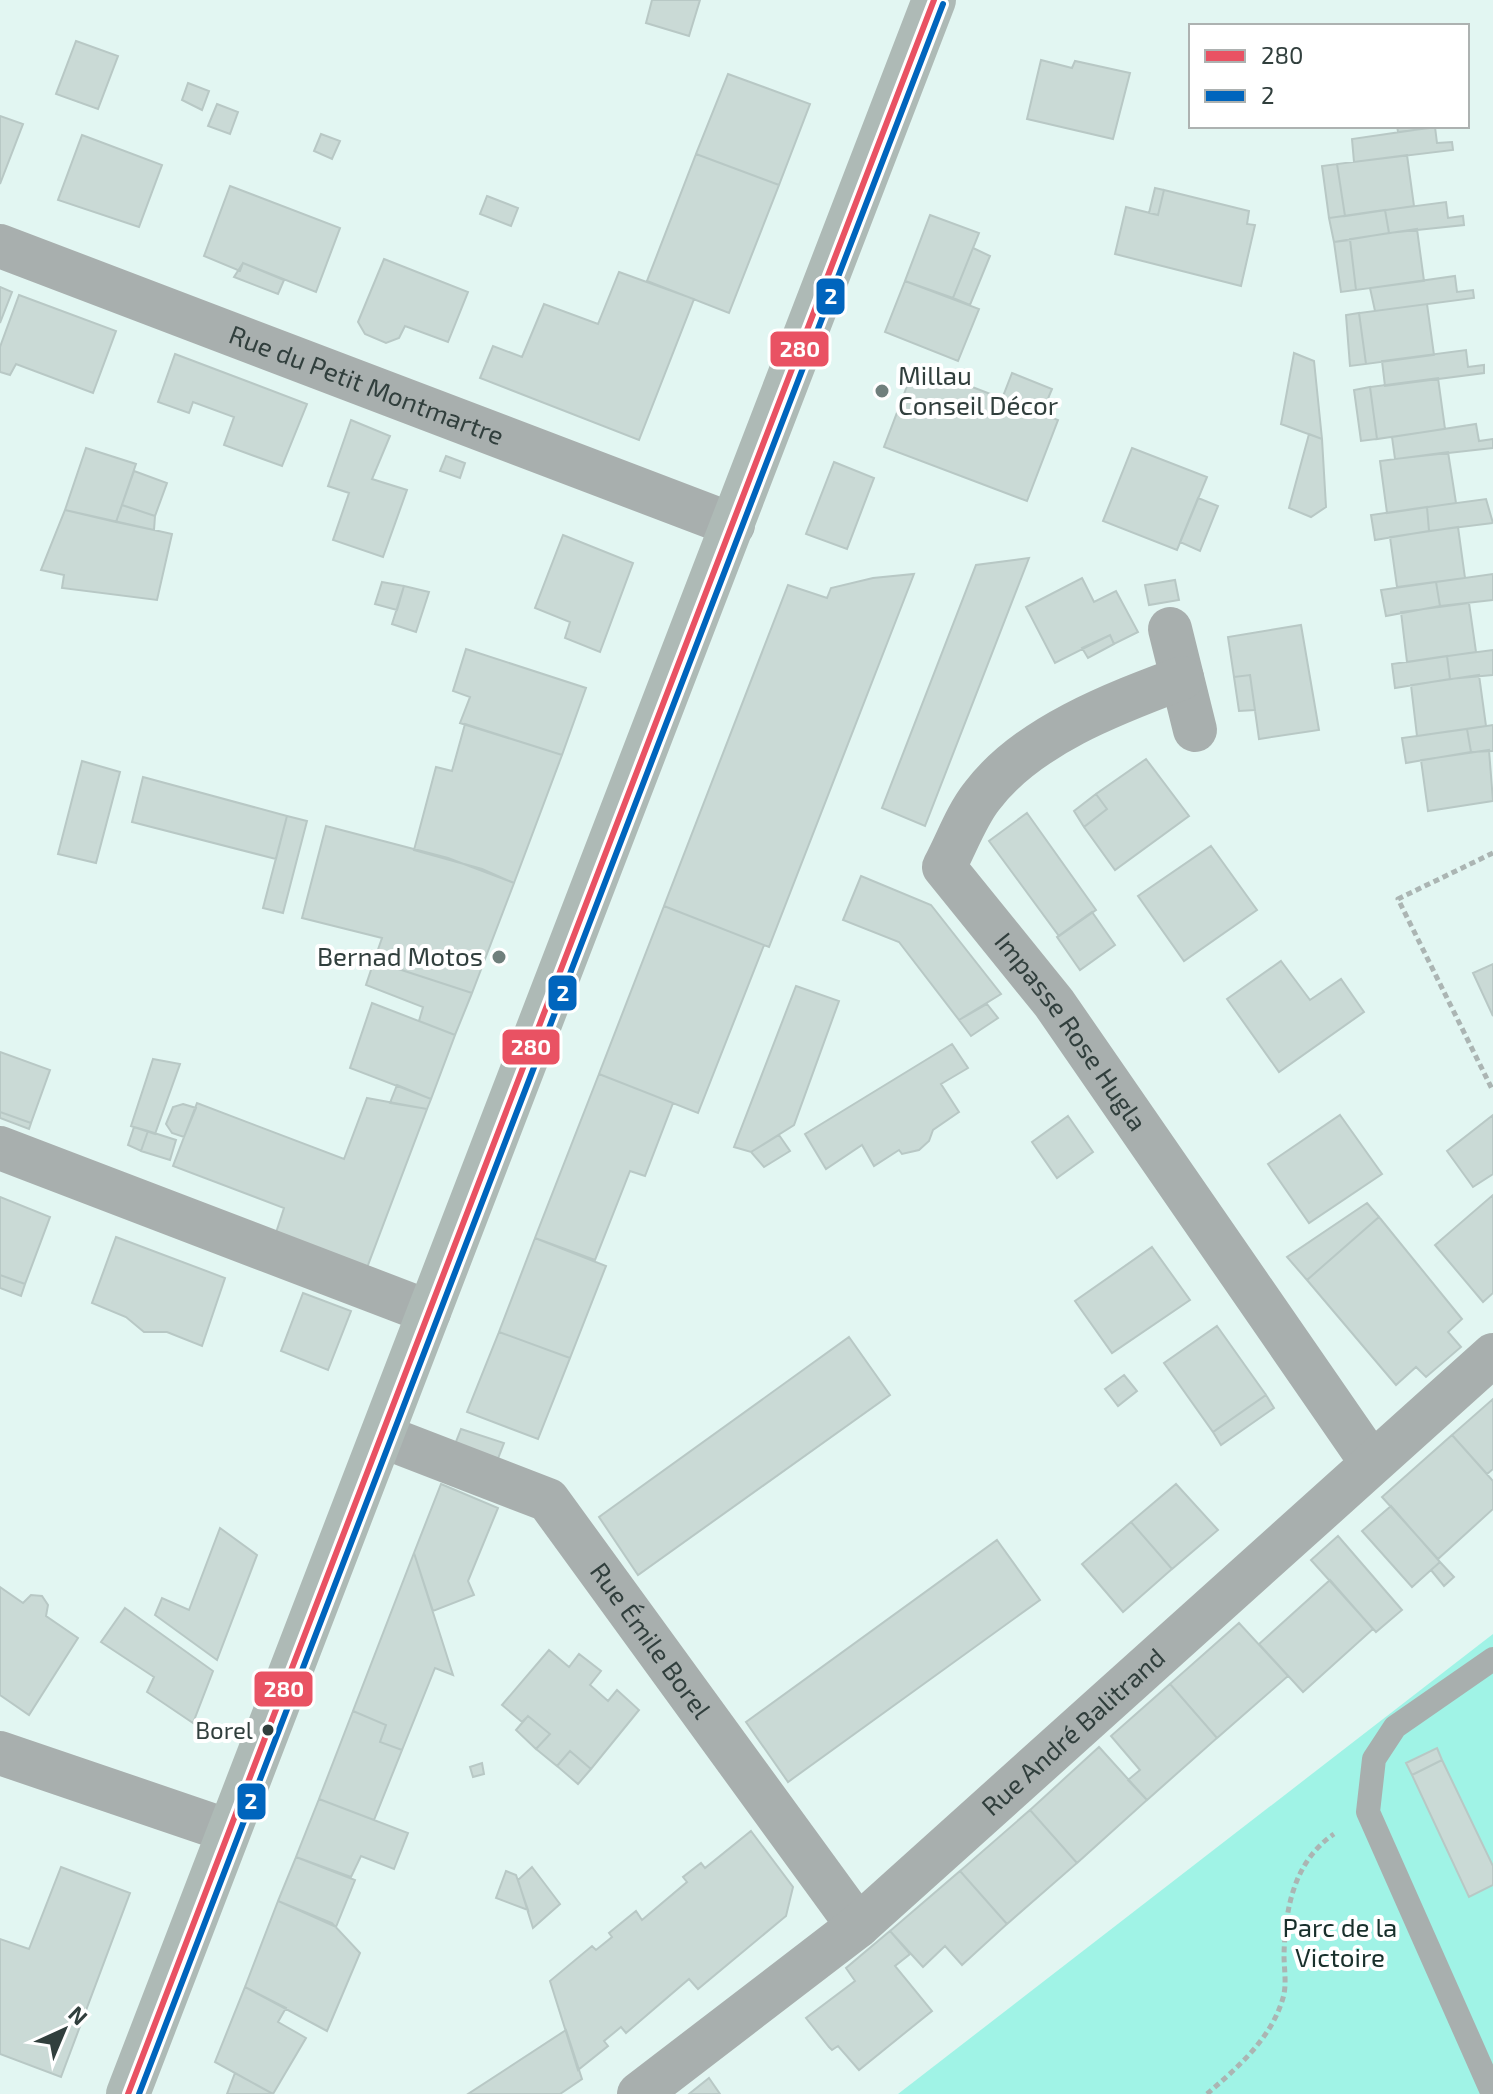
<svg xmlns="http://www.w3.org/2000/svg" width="1493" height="2094" font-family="'Exo 2',sans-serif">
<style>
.green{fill:#a0f3e6}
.building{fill:#cadad6;stroke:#b8c8c5;stroke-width:2}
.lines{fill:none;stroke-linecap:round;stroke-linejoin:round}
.path{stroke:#abb5b3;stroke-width:5;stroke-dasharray:6 4;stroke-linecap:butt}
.lane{stroke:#a8afae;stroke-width:24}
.street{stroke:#a8afae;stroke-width:44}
.secondary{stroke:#aebab6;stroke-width:44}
.bus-1-casing{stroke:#fff;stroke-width:12}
.bus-2-casing{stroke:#fff;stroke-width:12}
.bus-1{stroke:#e95263;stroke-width:6}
.bus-2{stroke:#0065bd;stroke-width:6}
.poi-dot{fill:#6f7f7c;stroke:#fff;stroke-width:3}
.bus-dot{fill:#313f3d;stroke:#fff;stroke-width:3}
.labels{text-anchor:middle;stroke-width:8;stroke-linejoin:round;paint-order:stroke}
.bus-label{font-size:24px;fill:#313f3d;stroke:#fff;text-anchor:end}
.poi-label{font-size:26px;fill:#313f3d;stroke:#fff;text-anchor:start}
.street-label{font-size:26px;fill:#313f3d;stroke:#fff}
.park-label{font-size:26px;fill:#19302c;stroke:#fff}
.line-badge{stroke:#fff;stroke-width:3}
.badge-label{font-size:22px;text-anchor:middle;font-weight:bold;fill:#fff}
</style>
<rect width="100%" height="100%" fill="#e2f6f2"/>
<path class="green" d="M1493,1634v460h-595z"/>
<path class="building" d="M652,0h48l-11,36 -43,-13z
M76,41l42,15 -20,53 -42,-15z
M1041,60l31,8 3,-7 55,12 -17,66 -86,-20z
M728,74l82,30 -31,81 -83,-31z
M188,83l21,8 -7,19 -20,-10z
M217,104l21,8 -8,22 -22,-8z
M0,116l23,8 -23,60z
M1397,126h49l-48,6z
M1435,127l2,16 15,-1 1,8 -99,12 -2,-23z
M321,134l19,7 -8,18 -18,-8z
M82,135l80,30 -23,62 -81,-27z
M696,154l83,31 -50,128 -82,-32z
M1407,155l7,51 -69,10 -8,-52z
M1337,164l8,52 -16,2 -7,-52z
M230,186l110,42 -24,64 -73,-29 -3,8 -36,-15z
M1155,188l9,2 -6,25 -9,-2z
M1164,190l85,21 -2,13 8,1 -14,61 -126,-32 11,-47 32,8z
M487,196l31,12 -7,18 -31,-12z
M1446,202l2,16 15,-2 1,9 -75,8 -4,-23z
M1385,210l4,23 -55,9 -5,-24z
M930,215l49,18 -26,65 -48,-17z
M1417,229l7,52 -68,9 -6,-51z
M1350,240l6,50 -15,2 -7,-50z
M973,248l17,8 -20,49 -17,-7z
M384,259l84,33 -20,50 -43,-16 -6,12 -13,5 -21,-9 -7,-12z
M243,263l41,17 -6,14 -44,-17z
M619,272l75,27 -55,141 -159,-62 13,-32 29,11 22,-53 54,20z
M1455,276l2,16 16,-2 1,8 -99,13 -5,-23z
M905,281l74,28 -21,52 -73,-29z
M0,287l12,5 -12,31z
M19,295l97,36 -23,62 -77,-29 -6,11 -10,-3v-25z
M1427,304l7,51 -68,9 -7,-51z
M1359,313l7,51 -16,2 -4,-51z
M1466,350l2,17 16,-2v8l-99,13 -3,-25z
M1294,353l20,8 8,78 -41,-15z
M175,354l132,50 -25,62 -58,-21 10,-28 -41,-15 -4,11 -31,-11z
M915,365l143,55 -31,81 -143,-54z
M1012,373l40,16 -10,24 -40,-14z
M1438,378l7,51 -68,10 -7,-52z
M1370,387l7,52 -16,2 -7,-51z
M351,420l39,16 -18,43 35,11 -24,67 -50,-17 16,-47 -21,-7z
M1476,424l3,17 14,-2v9l-98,11 -3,-22z
M1309,434l13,5 4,68 -15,10 -22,-9z
M86,448l50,16 -20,58 -51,-12z
M1132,448l75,29 -30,73 -74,-29z
M1448,452l8,51 -69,10 -7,-52z
M446,456l19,7 -5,15 -20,-7z
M834,462l40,16 -27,71 -41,-15z
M134,471l33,12 -12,33 -33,-11z
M1198,498l20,8 -18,45 -20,-9z
M1486,499l7,24 -64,8 -2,-24z
M122,505l33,11 -1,14 -38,-8z
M1427,507l2,24 -54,9 -4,-25z
M65,510l107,24 -15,66 -95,-12 2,-13 -23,-5z
M1458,527l7,51 -68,9 -7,-50z
M563,535l70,28 -33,89 -35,-14 5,-16 -35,-14z
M1029,558l-104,268 -43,-18 94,-243z
M914,574l-145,373 -105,-41 124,-321 39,13 4,-10 42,-10z
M1493,574v26l-53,6 -4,-24z
M1082,578l12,24 22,-11 22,41 -24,12 -4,-9 -55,28 -29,-56z
M1175,580l4,20 -30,5 -4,-20z
M382,582l22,4 -7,24 -22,-6z
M1436,582l4,24 -54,10 -5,-26z
M404,586l25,6 -13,40 -24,-8z
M1469,603l7,49 -69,10 -6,-50z
M1301,625l18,105 -60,9 -9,-64 -16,2 -6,-40z
M1110,635l4,9 -26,14 -6,-10z
M466,649l120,39 -24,67 -102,-32 10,-26 -17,-6z
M1493,650v25l-43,4 -3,-23z
M1447,656l3,23 -55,9 -3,-24z
M1250,675l5,35 -16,1 -5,-34z
M1479,675l7,51 -69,10 -6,-51z
M465,724l97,31 -48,128 -32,-14 -68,-19 22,-83 16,4z
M1493,725v26l-22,1 -4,-23z
M1467,729l4,23 -65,11 -4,-25z
M1489,750l4,51 -65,10 -7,-51z
M1146,759l43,57 -74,54 -31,-43 23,-18 -11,-15z
M82,761l38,11 -24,91 -38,-9z
M143,777l144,39 -11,43 -144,-37z
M1096,794l11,15 -23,18 -10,-16z
M1027,813l69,97 -37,26 -70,-95z
M287,816l20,5 -24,92 -20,-5z
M326,826l122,32 66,25 -42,110 -98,-32 8,-23 -80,-20z
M1211,846l46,64 -73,51 -46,-65z
M861,876l70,29 70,89 -42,26 -60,-78 -56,-22z
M664,906l100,39 -66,168 -99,-39z
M1092,912l23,33 -35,25 -23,-33z
M374,961l98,32 -17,42 -36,-14 4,-14 -57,-22z
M1281,961l29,39 31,-21 23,33 -85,60 -52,-73z
M1493,964v52l-20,-43z
M796,986l43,15 -45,124 -43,27 -17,-5z
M372,1003l83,32 -24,64 -81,-31z
M987,1004l11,14 -27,18 -12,-16z
M952,1044l16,24 -27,16 18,28 -26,18 -4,11 -10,9 -17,4 -3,-4 -25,16 -12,-21 -36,24 -21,-35z
M0,1052l50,18 -19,53 -31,-11z
M153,1059l27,5 -25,70 -24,-8z
M599,1074l74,29 -28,73 -15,-5 -35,89 -60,-22z
M397,1085l34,14 -4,10 -37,-6z
M367,1098l60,11 -62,164 -91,-34 10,-31 -111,-42 24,-63 147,56z
M183,1104l13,4 -12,29 -12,-4 -6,-9 7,-17z
M0,1112l31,11 -2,6 -29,-11z
M1340,1115l42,59 -73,49 -41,-59z
M1493,1115v59l-20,13 -26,-36z
M1068,1116l25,36 -36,26 -25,-36z
M134,1127l14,4 -7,20 -13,-6z
M148,1131l28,9 -6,20 -29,-9z
M779,1135l11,16 -26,16 -13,-15z
M1493,1195v98l-10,9 -48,-57z
M0,1197l50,20 -25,67 -25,-9z
M1367,1203l12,14 -72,63 -20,-23z
M1379,1217l83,102 -14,13 13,15 -35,30 -10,-10 -20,18 -89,-105z
M116,1237l109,41 -23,68 -35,-14h-23l-18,-15 -34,-14z
M535,1238l71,28 -36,92 -71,-26z
M1152,1247l38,53 -78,53 -37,-52z
M0,1275l25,9 -4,12 -21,-8z
M303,1293l48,18 -23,59 -47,-19z
M1217,1326l49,69 -53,37 -49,-69z
M499,1332l71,26 -32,81 -71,-27z
M849,1337l41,58 -252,180 -39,-58z
M1124,1375l13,16 -19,15 -13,-17z
M1266,1395l8,13 -53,37 -8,-13z
M1493,1399v70l-6,5 -35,-39z
M461,1429l43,14 -7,18 -43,-14z
M1452,1435l41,46v28l-55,50 -56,-62z
M441,1484l57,24 -30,73 6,14 -41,16 -19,-58z
M1176,1484l42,46 -46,39 -41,-47z
M1391,1506l49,56 -28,25 -50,-56z
M1131,1522l41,47 -49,43 -41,-48z
M220,1528l37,27 -40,105 -62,-45 7,-17 27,12z
M1338,1536l64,74 -26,22 -65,-72z
M997,1540l43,60 -252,182 -42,-60z
M414,1553l39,122 -18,-7 -33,82 -22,-8 6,-17 -33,-14z
M1440,1562l14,15 -10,9 -13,-16z
M1330,1580l43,49 -70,63 -44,-48z
M0,1587l23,16 8,-8 11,1 6,9 -2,11 32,22 -49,77 -29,-20z
M125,1608l88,63 -20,52 -46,-31 7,-15 -53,-35z
M1239,1623l49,53 -71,62 -47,-54z
M549,1650l20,17 10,-13 22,17 -11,14 18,16 9,-11 22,20 -48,59 -21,-18 -13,15 -21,-17 14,-15 -22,-18 -6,6 -20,-17z
M1170,1684l47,54 -70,62 -19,-20 12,-10 -29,-34z
M353,1711l33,14 -6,17 22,8 -28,70 -55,-21z
M528,1716l22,18 -14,15 -20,-19z
M1099,1747l48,53 -70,63 -47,-53z
M1437,1748l5,12 -30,15 -6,-12z
M570,1751l21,18 -13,15 -21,-18z
M1442,1760l51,106v19l-24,12 -57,-122z
M482,1763l2,11 -11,3 -3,-10z
M319,1799l89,34 -14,36 -33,-13 -10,21 -55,-20z
M1030,1810l47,53 -70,61 -47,-53z
M751,1831l42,56 -7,29 -88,73 -9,-10 -63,54 -5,-6 -17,14 4,5 -30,24 -28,-89 42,-35 4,4 16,-13 -3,-4 27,-22 6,9 45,-38 -4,-5 18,-14 4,5z
M296,1857l59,23 -19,47 -58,-26z
M61,1867l69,26 -69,184 -61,-23v-115l29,10z
M532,1867l28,37 -27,24 -15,-48z
M506,1871l10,4 12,35 -32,-12z
M960,1871l47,53 -45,41 -17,-19 -22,21 -33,-36z
M278,1901l54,22 28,30 -33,78 -82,-44z
M890,1931l20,23 -15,12 37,45 -73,59 -21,-24 -6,4 -3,-3 -23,-29 49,-37 -9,-13z
M245,1987l41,21 -8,14 28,16 -33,56 -58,-32z
M566,2030l16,49 -22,15h-92z
M235,2073l38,21h-46z
M709,2078l11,16h-31z"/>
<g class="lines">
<path class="path" d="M1493,853l-95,46 95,192
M1207,2094c31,-27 64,-55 76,-96 4,-13 1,-30 1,-43 1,-46 10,-94 50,-121"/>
<path class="lane" d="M1493,2094l-125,-282 6,-53 21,-32 98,-68"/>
<g class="street">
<path id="s1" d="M0,246l733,279"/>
<path d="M1170,629l25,101"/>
<path id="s2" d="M1182,678c-67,25 -155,58 -200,118 -16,20 -26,49 -38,71l110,136 317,459"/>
<path d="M0,1148l429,164"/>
<path id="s3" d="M382,1436l166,64 310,426"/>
<path d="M0,1753l226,77"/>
<path id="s4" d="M639,2094l219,-168 635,-571"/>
</g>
<path class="secondary" d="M128,2094l806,-2094"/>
<defs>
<path id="bus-1" d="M128,2094l806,-2094"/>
<path id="bus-2" d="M139,2094l804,-2090"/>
</defs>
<use href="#bus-1" class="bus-1-casing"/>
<use href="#bus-2" class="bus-2-casing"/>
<use href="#bus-1" class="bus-1"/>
<use href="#bus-2" class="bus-2"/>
</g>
<g class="poi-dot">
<circle cx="882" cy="391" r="8"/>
<circle cx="499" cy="957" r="8"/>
</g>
<circle class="bus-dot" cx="268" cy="1730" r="7"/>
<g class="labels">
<g class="bus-label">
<text x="253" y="1739">Borel</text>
</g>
<g class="poi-label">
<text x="898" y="385">Millau<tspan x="898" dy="30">Conseil Décor</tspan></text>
<text x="483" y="966" text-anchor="end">Bernad Motos</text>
</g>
<g class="street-label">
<text dy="9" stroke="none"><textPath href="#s1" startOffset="392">Rue du Petit Montmartre</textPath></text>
<text dy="9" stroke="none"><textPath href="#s2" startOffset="524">Impasse Rose Hugla</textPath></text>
<text dy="9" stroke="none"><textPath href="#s3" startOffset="352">Rue Émile Borel</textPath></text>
<text dy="9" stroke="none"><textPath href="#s4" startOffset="566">Rue André Balitrand</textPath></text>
</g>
<g class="park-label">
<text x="1340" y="1937">Parc de la<tspan x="1340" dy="30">Victoire</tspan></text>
</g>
</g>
<g class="line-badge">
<rect x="815" y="277" width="31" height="39" rx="8" fill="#0065bd"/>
<rect x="769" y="330" width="61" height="38" rx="8" fill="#e95263"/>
<rect x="547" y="974" width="31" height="38" rx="8" fill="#0065bd"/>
<rect x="501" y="1028" width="60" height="38" rx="8" fill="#e95263"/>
<rect x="253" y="1670" width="61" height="38" rx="8" fill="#e95263"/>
<rect x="236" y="1782" width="31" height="39" rx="8" fill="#0065bd"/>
</g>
<g class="badge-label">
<text x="831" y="304">2</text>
<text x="800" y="357">280</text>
<text x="563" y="1001">2</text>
<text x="531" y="1055">280</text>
<text x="284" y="1697">280</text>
<text x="251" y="1809">2</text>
</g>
<rect x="1189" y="24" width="280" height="104" fill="#ffffff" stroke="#adb2b1" stroke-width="2"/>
<rect x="1205" y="50" width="40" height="12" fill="#e95263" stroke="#adb2b1" stroke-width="2"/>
<text x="1261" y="64" font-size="24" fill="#313f3d">280</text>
<rect x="1205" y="90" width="40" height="12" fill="#0065bd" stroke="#adb2b1" stroke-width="2"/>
<text x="1261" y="104" font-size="24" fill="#313f3d">2</text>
<g transform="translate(64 2030) rotate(44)" stroke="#ffffff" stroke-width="6" paint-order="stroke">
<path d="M0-6L14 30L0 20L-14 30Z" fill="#313f3d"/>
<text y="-12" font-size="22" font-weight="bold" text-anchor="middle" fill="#313f3d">N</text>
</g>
</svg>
